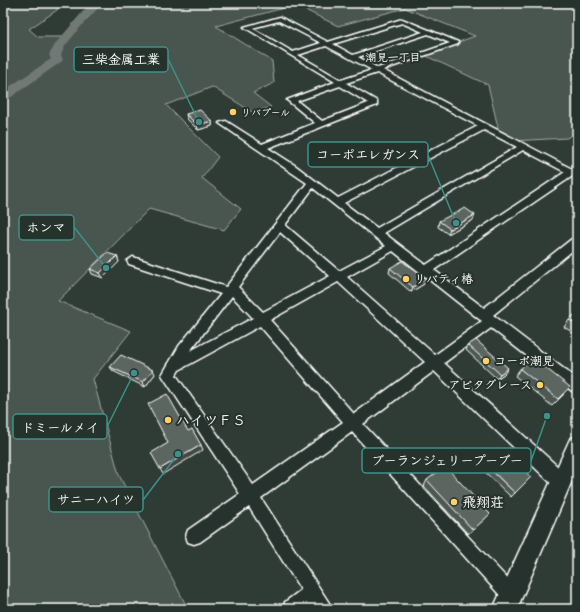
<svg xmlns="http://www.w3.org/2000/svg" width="580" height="612" font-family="'Playpen Sans','Klee One',sans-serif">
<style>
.green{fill:#4a544f;stroke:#a4aaa7}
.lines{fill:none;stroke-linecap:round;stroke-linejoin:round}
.river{fill:#707975;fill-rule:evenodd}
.minor-casing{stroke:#fff;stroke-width:3}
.major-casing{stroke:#fff;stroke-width:3}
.minor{fill:#26332d;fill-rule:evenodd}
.major{fill:#26332d;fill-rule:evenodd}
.wall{fill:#4e5853;stroke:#fff}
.shaded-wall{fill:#404744;stroke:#fff}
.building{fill:#5b6661;stroke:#fff}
.poi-dot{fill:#ffd166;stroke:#26332d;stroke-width:1.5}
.labels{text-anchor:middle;stroke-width:4;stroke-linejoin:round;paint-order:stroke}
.far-poi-label{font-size:10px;font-weight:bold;fill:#fff;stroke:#26332d;text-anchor:start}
.far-neighbourhood-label{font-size:11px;font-weight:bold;fill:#fff;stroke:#26332d}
.poi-label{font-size:12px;font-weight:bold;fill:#fff;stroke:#26332d;text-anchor:start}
.near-poi-label{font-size:14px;font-weight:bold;fill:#fff;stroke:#26332d;text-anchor:start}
.leader{fill:none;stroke:#3f918b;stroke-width:1.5}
.callout-dot{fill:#3f918b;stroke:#26332d;stroke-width:1.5}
.callout{fill:#26332d;stroke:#3f918b;stroke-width:1.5}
.callout-label{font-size:13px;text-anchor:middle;font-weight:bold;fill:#fff}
</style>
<rect width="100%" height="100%" fill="#2f3b35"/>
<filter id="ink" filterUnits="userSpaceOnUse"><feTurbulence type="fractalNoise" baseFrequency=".025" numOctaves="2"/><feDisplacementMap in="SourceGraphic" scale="8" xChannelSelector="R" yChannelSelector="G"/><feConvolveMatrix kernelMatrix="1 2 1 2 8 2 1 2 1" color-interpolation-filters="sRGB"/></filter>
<g filter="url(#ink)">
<path class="green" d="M3,3h57l-3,7 -28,19 9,8h32l29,-31 5,-3h473v128l-10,7 -56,3 -11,-5 -12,-51 -64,-30 51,-19 -70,-28 -67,18 -43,-21 -79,21 56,35 2,22 -21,10 18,14 -17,6 -42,-26 -46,18 52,52 -16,21 39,31 -17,21 -75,-21 -91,92 73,30 -38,48 26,96 69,134h-185z"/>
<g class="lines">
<path class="river" d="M90,3h10l-35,43 -4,9 2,5 -2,2 -54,38 -4,1v-10l48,-32 -2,-4 7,-12z"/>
<defs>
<path id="minor" d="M280,17l48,25 74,-23 56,23v2l-75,26 189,99 5,-2v6l-143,97 50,38 89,-70 4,-1v10l-84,68 84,64v14l-5,-2 -81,-63 -47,35 123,112 2,6 -2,6 -6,2 -6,-2 -121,-116 -71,53 154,165 3,6 -3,6 -6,3 -6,-3 -153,-169 -91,66 72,111h-20l-2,-4 -4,4h-24l2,-7 16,-12 -52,-83 -49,35 -6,2 -6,-2 -2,-6 2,-6 52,-36 -78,-119 17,-29 42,-52 -92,-30 -2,-3 6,-4 93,30 81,-104 -88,-60 7,-2 36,23 53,-21 -28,-23 48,-18 -91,-55zM279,21l42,22 -28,9 -41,-24zM402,23l21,9 -70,23 -20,-11zM428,34l22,9 -72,25 -20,-11zM326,46l46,24 -31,10 -43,-25zM377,73l101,53 -140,72 -42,-32 -28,-18 109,-43v-4l-31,-18zM340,86l28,17 -46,18 -25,-20zM484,130l33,17 -140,81 -33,-25zM523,150l42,22 -139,93 -42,-32zM313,188l73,58 -47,25 -54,-46zM280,232l50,44 -67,36 -25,-25zM393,251l86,68 3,2 -47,34 -88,-78zM338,282l87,80 -71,52 -84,-94zM232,296l21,22 -63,33zM260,326l83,96 -90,63 -77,-110 3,-5z"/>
<path id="major" d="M577,436v33l-60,140h-24l77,-170z"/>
</defs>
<use href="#minor" class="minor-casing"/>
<use href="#major" class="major-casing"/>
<use href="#minor" class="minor"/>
<use href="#major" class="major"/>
</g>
<path class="wall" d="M186,114l26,7v5l-14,4 -11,-11z
M473,220l-25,14 -10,-7 1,-6z
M117,256l2,6 -16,16 -11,-4 -2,-5z
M390,268l36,11 -2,5 -13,8 -22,-19z
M577,312v23l-13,-8 5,-7z
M468,345l37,28 -8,6 -31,-29z
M110,367l45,7 -10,13 -32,-16z
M520,369l44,25 -12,12 -37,-30z
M486,465l29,28 -4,4 -29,-28z
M427,480l63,34 -22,20 -44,-48z"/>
<path class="shaded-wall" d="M212,121v5l-14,4 -1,-5z
M475,215l-2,5 -25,14 2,-5z
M117,256l2,6 -16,16 -3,-5z
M426,279l-2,5 -13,8 2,-5z
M508,368l-3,5 -8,6 3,-5z
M153,370l2,4 -10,13 -2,-5z
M201,445l2,5 -40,24 -3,-5z"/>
<path class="building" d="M200,110l12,11 -15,4 -11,-11z
M465,208l10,7 -25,14 -11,-8z
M107,253l10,3 -17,17 -10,-4z
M402,261l24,18 -13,8 -23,-19z
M577,312v12l-8,-4z
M476,340l32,28 -8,6 -32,-29z
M121,355l32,15 -10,12 -33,-15z
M533,358l37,29 -12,12 -38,-30z
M167,394l21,37 4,-2 9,16 -41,24 -9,-16 17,-10 -20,-39z
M502,450l29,27 -16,16 -29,-28z
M445,466l45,48 -17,16 -46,-50z"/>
</g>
<g class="poi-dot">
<circle cx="233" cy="112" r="4"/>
<circle cx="406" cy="279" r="4"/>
<circle cx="486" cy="361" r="4"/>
<circle cx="540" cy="385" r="4"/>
<circle cx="168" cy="420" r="4"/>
<circle cx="454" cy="502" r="4"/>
</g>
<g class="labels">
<g class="far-poi-label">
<text x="241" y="116">リバプール</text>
</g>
<g class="far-neighbourhood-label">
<text x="393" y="61">潮見一丁目</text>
</g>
<g class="poi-label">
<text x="414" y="283">リバティ椿</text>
<text x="494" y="365">コーポ潮見</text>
<text x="532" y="389" text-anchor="end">アビタグレース</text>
</g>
<g class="near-poi-label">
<text x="176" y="425">ハイツＦＳ</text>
<text x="462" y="507">飛翔荘</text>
</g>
</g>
<path class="leader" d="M199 122L168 59M456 223L428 155M106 268L74 227M134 373L107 427M547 416L531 461M178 454L143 500"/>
<g class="callout-dot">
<circle cx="199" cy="122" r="4"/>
<circle cx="456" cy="223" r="4"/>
<circle cx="106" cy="268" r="4"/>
<circle cx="134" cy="373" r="4"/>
<circle cx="547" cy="416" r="4"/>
<circle cx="178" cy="454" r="4"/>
</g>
<g class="callout">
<rect x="74" y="47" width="94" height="25" rx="4"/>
<rect x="308" y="142" width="120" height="25" rx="4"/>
<rect x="19" y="215" width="55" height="25" rx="4"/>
<rect x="13" y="414" width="94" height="25" rx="4"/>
<rect x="362" y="448" width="169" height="25" rx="4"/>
<rect x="49" y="487" width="94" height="25" rx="4"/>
</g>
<g class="callout-label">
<text x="121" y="64">三柴金属工業</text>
<text x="368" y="159">コーポエレガンス</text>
<text x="46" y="232">ホンマ</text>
<text x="60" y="432">ドミールメイ</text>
<text x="447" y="465">ブーランジェリープーブー</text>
<text x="96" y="504">サニーハイツ</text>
</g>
<rect width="580" height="612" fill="none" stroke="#26332d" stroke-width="16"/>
<rect x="8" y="8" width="564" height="596" fill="none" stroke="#fff" stroke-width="1.5" filter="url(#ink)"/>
</svg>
